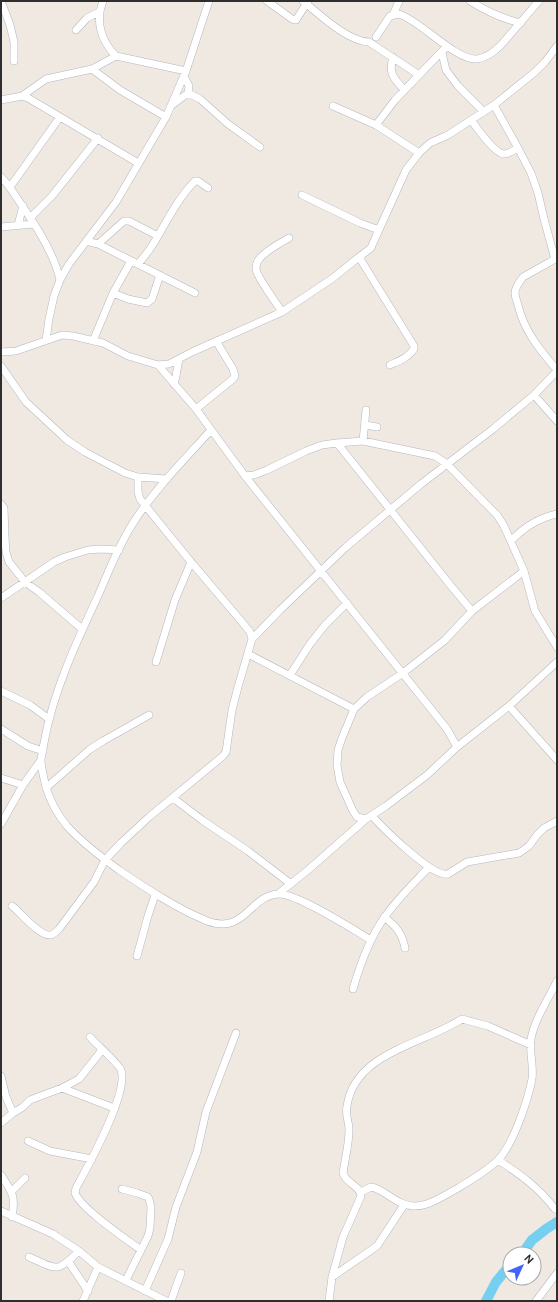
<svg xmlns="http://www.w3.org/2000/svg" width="558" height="1302" font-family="Cabin,sans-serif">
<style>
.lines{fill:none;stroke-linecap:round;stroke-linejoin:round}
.river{stroke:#75cff0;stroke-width:10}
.minor-casing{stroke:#b4b7c1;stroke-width:8}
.minor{stroke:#fff;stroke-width:7}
</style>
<rect width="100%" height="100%" fill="#efe9e1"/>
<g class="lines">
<path class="river" d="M522,1254l10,-14 14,-11 11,-7
M486,1301l10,-19 14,-17"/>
<defs>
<path id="minor" d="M1,1l9,24 4,17v19
M103,1c-8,20 -2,40 13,55l70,15
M267,1l25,18 4,1 12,-19
M303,1c16,13 44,40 66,41l50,33
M470,1c16,10 33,18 51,22
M393,15l6,-14
M76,30l11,-12 12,-6
M376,37l14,-21 9,-2c22,7 57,47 78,45 9,-1 18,-8 24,-14l38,-44
M442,53l4,17 12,16 26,26
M393,57c-5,17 1,21 11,33
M92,69l28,21 46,27
M188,93l12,6 28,25 32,23
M22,96l24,-17 46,-10 24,-13
M1,100l21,-4 6,2 110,65
M172,105l16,-12 1,-7 -5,-10
M494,105l24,43 13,25 7,20 6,26 11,40
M333,106l43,19 43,28
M471,120c6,8 24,34 33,34 5,0 10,-4 14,-6
M376,125l19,-25 52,-54
M1,177c9,9 15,20 22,30 15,22 31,47 37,73
M10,187l50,-70
M302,195l58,28 19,7
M30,218l22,-22 46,-58
M18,225l5,-19
M1,227l33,-3
M86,241l12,3 97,49
M98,244l26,-23h5l29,15
M359,257l55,89v3c-6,9 -15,12 -24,16
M557,258l-34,19c-3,4 -8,10 -8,16 0,4 2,8 3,12 6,26 22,45 39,65
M138,264c6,-7 12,-14 17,-23 12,-20 23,-43 40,-60h3l10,7
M113,293l15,6 19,4 5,-4 8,-24
M282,312c-6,-10 -25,-34 -26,-43 0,-4 1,-8 4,-11 8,-9 19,-14 29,-20
M46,340l3,-21 5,-23 6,-16 9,-16 47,-62 50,-85 20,-46 23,-70
M93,341l20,-48 18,-32
M1,352l15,-1 46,-16 11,1 30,7 25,13 30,9 11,-1 23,-12 90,-40 51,-34 26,-21 12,-9 2,-5 33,-73 13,-17 11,-10 18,-8 46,-30 41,-33 10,-10 12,-16
M158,365l38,44 49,67 202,253 10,18
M1,366l25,36 41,38 18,12 40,21 13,4 29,2
M174,384l2,-8 3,-17
M534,395l23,26
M196,409l37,-30 2,-3 -2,-7 -17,-28
M365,425l12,2
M211,430c-26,29 -54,57 -76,90 -15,23 -26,50 -37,76 -22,47 -45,96 -54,147 -1,6 -2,11 -3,16 0,9 3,20 5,28 4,14 12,28 21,39 15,17 34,31 52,44 28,19 57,38 88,51 38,14 42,-25 71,-27 17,-2 76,36 93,46
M363,441l3,-31
M337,443l114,143 21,25
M245,476l9,-1 13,-5 39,-19 16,-6 15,-2 26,-2 72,15 12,8 35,36 15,15 7,11 20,45 11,40 22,36
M1,504l3,4 1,30 1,14 3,10 16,20 14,10 43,37
M511,541c13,-14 27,-23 46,-27
M524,571l-52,40 -27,29 -42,33 -36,24 -13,12 -12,29 -4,12 -1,15 3,17 13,29 4,6 9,2 20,-13 41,-31 30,-28 52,-41 48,-44
M1,598l53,-36 11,-5 23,-7 13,-1 18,1
M252,639l28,-29 66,-63 75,-63 72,-55 41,-34 23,-24
M248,654l106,55
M156,662l19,-62 16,-38
M290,675l20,-31 15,-19 22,-22
M1,691l29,14 19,14
M509,706l48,54
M1,729l27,17 15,5
M1,778l22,7
M46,788l43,-38 14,-9 46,-26
M173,798l29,22 46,31 43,33
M372,816c11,12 61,62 76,58l19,-12 52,-9 10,-7 8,-11 7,-7 13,-7
M1,824l22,-39 18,-25
M278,894l30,-24 58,-51
M12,906c9,7 28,31 39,29 3,-1 6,-4 8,-6l35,-47 11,-22 16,-17 28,-26 74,-61 3,-4 6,-42 6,-23 14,-48 -2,-7 -8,-10 -51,-60 -51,-63 -2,-7v-15
M384,917c12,9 18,16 21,31
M137,956l11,-40 7,-21
M353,989c7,-24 16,-50 31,-71 13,-19 30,-35 45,-51
M90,1037c5,6 29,27 31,33 8,23 -33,96 -45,118l-1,5c5,15 51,46 66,57
M1,1076l5,21 7,16
M62,1088l52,20
M1,1123l12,-10 10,-6 7,-7 32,-12 17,-9 23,-29
M28,1141l22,10 42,8
M498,1160c22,14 41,28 57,49
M1,1175c11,17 15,21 11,42
M122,1189l15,4 11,4 1,2 2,8 -1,21 -2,8 -22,44
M12,1191l13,-13
M361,1192l10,-5 4,1c13,5 23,17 38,18 15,1 32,-11 45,-18 13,-8 29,-17 40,-28 15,-15 30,-60 34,-81 2,-13 -3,-27 -1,-40 4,-21 17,-39 26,-58
M1,1211l52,23 26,17 19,16 68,34
M29,1257c28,12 27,17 50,-6
M68,1261l20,30
M332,1277l45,-31 27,-41
M145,1291l23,-52 8,-32 21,-55 9,-40 30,-79
M83,1301l15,-34
M171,1301l10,-28
M329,1301l3,-24 11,-40 18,-41c0,-10 -15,-12 -18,-23 2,-14 6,-29 6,-43 0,-8 -4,-16 -2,-24 8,-54 77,-62 115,-87l26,7 43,19
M536,1301l21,-28"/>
</defs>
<use href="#minor" class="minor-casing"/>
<use href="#minor" class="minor"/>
</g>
<rect width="558" height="1302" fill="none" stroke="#2e2e2e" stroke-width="4"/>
<g transform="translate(522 1266) rotate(46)"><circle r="19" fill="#ffffff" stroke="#ababab"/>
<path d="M0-3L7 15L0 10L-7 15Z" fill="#4264fb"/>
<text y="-6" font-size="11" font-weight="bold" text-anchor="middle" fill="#2e2e2e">N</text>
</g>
</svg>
